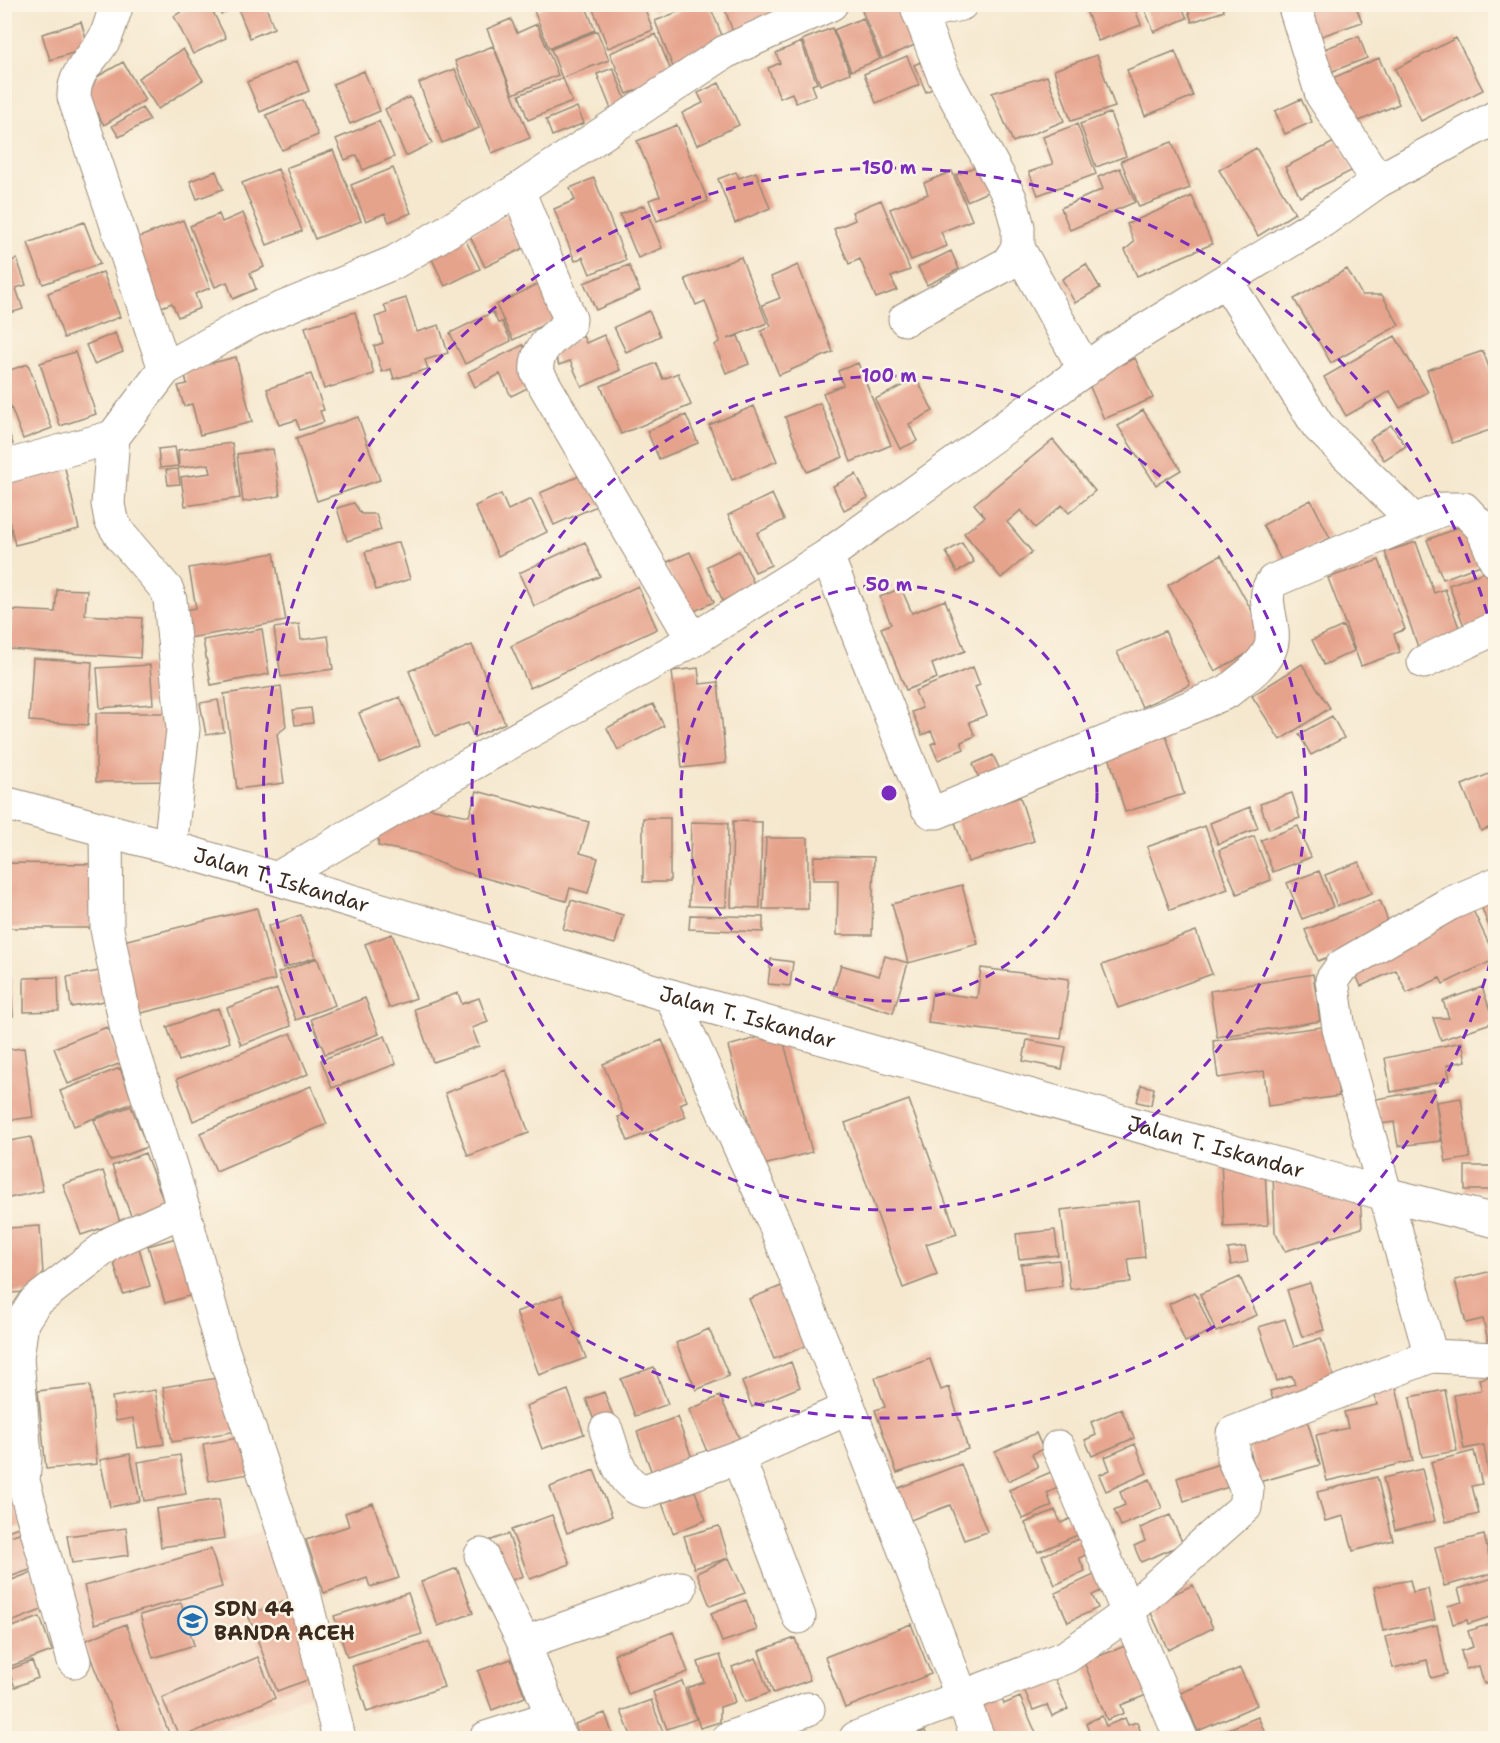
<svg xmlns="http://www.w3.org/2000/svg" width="1500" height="1743" font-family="'Shantell Sans',sans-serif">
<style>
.built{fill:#f3d4bf}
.building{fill:#e6a38c}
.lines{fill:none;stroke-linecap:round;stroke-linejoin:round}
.minor-casing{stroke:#988976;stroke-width:35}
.minor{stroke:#fff;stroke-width:33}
.ring{fill:none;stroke:#7b2cbf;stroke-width:3;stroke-dasharray:10 8}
.labels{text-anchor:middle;stroke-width:5;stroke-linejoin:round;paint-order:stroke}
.street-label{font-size:21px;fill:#3b2a1e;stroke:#fcf5e5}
.poi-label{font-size:21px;font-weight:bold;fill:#3b2a1e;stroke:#fcf5e5;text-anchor:start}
.centre{fill:#7b2cbf;stroke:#fcf5e5;stroke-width:3}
.ring-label{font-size:18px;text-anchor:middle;font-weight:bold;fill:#7b2cbf;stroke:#fcf5e5;stroke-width:5;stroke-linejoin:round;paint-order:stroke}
</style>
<rect width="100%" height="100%" fill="#fcf5e5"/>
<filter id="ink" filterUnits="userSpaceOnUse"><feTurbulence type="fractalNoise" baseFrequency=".0167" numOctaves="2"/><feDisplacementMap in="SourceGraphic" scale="12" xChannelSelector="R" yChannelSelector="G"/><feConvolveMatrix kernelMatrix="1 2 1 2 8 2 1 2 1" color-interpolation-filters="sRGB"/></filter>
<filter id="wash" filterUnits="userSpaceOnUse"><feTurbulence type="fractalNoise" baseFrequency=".008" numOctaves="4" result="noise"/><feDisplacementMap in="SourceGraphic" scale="24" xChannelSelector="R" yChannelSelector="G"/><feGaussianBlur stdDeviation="1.35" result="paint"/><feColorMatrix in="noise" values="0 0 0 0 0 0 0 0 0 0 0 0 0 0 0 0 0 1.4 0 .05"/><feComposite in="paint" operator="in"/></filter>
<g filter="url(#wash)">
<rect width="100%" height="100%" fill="#f5e8cf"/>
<path class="built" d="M274,1528l58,157 -129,53h-85l-32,-81 -15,-71z"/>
<g id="blocks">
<path class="building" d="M184,4h25l17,34 -33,16 -19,-38 12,-7z
M216,4h28v1l-23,9z
M253,4h12l9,24 -24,10 -11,-27z
M551,4h34l10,26 -46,18 -15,-37z
M591,4h52l10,26 -45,18z
M651,4h17v1l-15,6z
M698,4h11l17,41 -53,22 -18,-46z
M723,4h67l-56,31z
M864,4h43l15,38 -40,17 -22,-53z
M1095,4h38l8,21 -43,16 -13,-33z
M1186,4h36l2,7 -32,11z
M1301,4h54l7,18 -49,17z
M1143,5h38l6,13 -33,14z
M863,18l17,41 -29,12 -17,-41z
M511,19l6,14 20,-9 21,51 -45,19 -26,-65z
M81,22l8,26 -39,12 -8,-26z
M832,28l18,45 -30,12 -18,-45z
M597,31l12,29 -47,18 -11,-29z
M656,34l17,42 -46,18 -17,-41z
M1359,36l8,22 -39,15 -9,-22z
M1456,38l27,52 -62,31 -26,-52z
M801,42l16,41 -5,2 4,10 -20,8 -4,-10 -12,5 -12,-30 12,-5 -4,-10z
M493,46l37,92 -38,15 -37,-92z
M183,49l20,31 -45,29 -20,-31z
M1175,51l18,45 -48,20 -18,-46z
M1097,55l18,52 -44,14 -17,-51z
M907,56l12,29 -43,18 -12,-29z
M930,58l12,26 -16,8 -12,-27z
M1379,58l20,46 -52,22 -19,-46z
M297,61l12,30 -49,21 -13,-30z
M123,62l22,38 -41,25 -23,-39z
M613,68l14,35 -16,6 -14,-35z
M455,69l24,59 -37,15 -23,-60z
M364,71l16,40 -30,13 -17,-40z
M1047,76l17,45 -51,21 -21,-49z
M563,78l9,24 -44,18 -9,-25z
M719,83l20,42 -42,20 -15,-32 21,-10 -5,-10z
M410,97l22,46 -26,13 -21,-47z
M1301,99l11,23 -27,12 -10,-23z
M303,100l15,35 -36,15 -16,-35z
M577,107l7,16 -32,13 -6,-16z
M142,108l8,12 -31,17 -7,-11z
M1110,113l16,43 -30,11 -16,-43z
M379,121l15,36 -31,13 -6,-15 -12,5 -9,-21z
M1077,124l19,50 -58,21 -9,-23 24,-8 -10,-27z
M677,125l31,76 -51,20 -8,-21 11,-4 -23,-55z
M1338,140l15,30 -53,27 -15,-30z
M1172,142l18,46 -51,19 -18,-46z
M1256,148l39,65 -37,23 -39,-66z
M333,150l28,71 -46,18 -29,-71z
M983,163l11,26 -27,12 -11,-26z
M393,168l18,45 -22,9 -4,-9 -19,8 -15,-36z
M1120,168l15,34 -65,28 -9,-22 42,-19 -5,-12z
M278,169l24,62 -35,14 -25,-62z
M216,171l7,18 -26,10 -7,-18z
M952,171l20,49 -31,12 6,14 -36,14 -21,-51 38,-15 -4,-11z
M736,172l3,6 17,-6 14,36 -35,15 -17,-44z
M594,178l32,82 -36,14 -7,-17 -8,4 -21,-52 21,-9 -5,-12z
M1192,196l20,48 -75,32 -12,-26 9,-8 -7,-18z
M881,200l29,70 -19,7 6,13 -21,8 -16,-39 -11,5 -15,-35 21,-9 -3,-8z
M644,205l18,43 -24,10 -18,-43z
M243,213l21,54 -14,6 6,16 -23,10 -6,-17 -12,5 -25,-61 29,-12 3,8z
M512,213l16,33 -43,21 -16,-33z
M183,220l27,68 -15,6 5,14 -22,9 -6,-14 -13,5 -27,-68z
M84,222l16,42 -57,20 -15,-41z
M464,237l16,32 -35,17 -16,-33z
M951,251l8,18 -32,16 -9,-18z
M741,257l26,66 -40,16 11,-3 11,28 -23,9 -11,-28 5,-4 -15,-40 -9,4 -11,-26z
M17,259l9,26 -10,3 7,21 -19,6v-52z
M1086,264l14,24 -25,15 -13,-24z
M629,265l11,26 -44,19 -12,-27z
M798,265l35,87 -54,23 -18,-44 10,-5 -9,-21 18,-7 -9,-21z
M1347,269l15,26h20l17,30 -68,38 -37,-64z
M103,272l17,45 -56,21 -16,-45z
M546,280l17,35 -50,25 -17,-35z
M406,298l11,34 22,-7 9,28 -23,7 3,9 -34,10 -3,-10 -9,3 -8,-26 9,-3 -8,-26 12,-4 -3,-8z
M649,311l11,25 -34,16 -12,-25z
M355,312l19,62 -50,15 -19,-62z
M493,312l5,11 4,-1 9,19 -46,23 -15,-31z
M115,333l8,19 -29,12 -8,-19z
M604,335l16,35 -38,17 -12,-26 -11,4 -6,-14 30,-15 3,7z
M1395,336l33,56 -28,16 -10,-17 -44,25 -22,-39z
M523,345l19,36 -31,15 -11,-22 -25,13 -7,-15z
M1483,351l13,36v41l-44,15 -25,-73z
M75,352l21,62 -36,12 -20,-63z
M236,357l16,65 -52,13 -8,-31 -8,2 -6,-20 9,-2 -3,-14z
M1135,358l18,40 -49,21 -17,-39z
M656,363l7,16 15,-6 13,32 -70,29 -20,-48z
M858,363l33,82 -40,17 -28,-69 20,-8 -5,-14z
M28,364l24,64 -29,11 -19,-50v-17z
M311,374l13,36 -4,1 4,11 -24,8 -4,-10 -17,5 -12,-36z
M917,379l16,32 -24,13 8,17 -17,8 -25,-50z
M820,403l23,54 -36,15 -22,-55z
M754,406l23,55 -45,19 -23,-55z
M1143,410l38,60 -25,15 -38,-59z
M686,415l12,28 -39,16 -12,-28z
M358,417l22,63 -63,21 -21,-63z
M5,422l8,22 -8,4z
M1391,425l15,21 -22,14 -14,-21z
M1053,440l42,51 -26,22 -7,-8 -27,23 -14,-18 -14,12 25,30 -31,26 -37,-45 21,-16 -11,-13z
M232,443l8,55 -55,8 -4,-29 30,-4 -2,-9 -30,4 -1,-18z
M175,447l3,19 -18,2 -2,-19z
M273,449l7,47 -37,6 -6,-48z
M64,464l15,65 -64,16 -11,-46v-21z
M178,469l2,15 -12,1 -2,-15z
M591,471l15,31 -52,23 -14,-32z
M856,474l12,24 -24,12 -11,-24z
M501,494l7,16 23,-11 16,33 -49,24 -23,-50z
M772,494l12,26 -27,13 14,32 -16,7 -27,-57z
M1311,500l19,38 -48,24 -19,-37z
M354,503l7,11h15l5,16 -34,11 -10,-33z
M1467,524l16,40 -40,15 -16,-39z
M399,542l11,37 -34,11 -11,-38z
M585,542l15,34 -66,30 -15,-33z
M1416,542l18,51 11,-4 16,44 -43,14 -33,-95z
M962,543l12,19 -17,10 -11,-20z
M739,551l16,35 -32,15 -16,-35z
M690,552l24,50 -26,12 -23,-51z
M274,553l12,68 -97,17 -5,-28 12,-2 -7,-40z
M1221,555l48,87 -54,29 -47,-86z
M1379,560l26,69 -11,5 6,18 -39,14 -33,-88z
M1490,570l6,14v34l-31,11 -16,-44z
M638,586l19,43 -127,59 -19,-42z
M901,588l11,25 33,-13 20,51 -33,13 5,14 -31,12 -25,-62 10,-4 -11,-27z
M57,589l30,1 -2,25 57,3 -2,40 -131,-9 3,-39 43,2z
M299,624l2,16 27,-4 5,33 -52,8 -7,-49z
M1343,626l11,25 -30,14 -12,-25z
M262,629l7,45 -58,11 -8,-45z
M1165,631l25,54 -48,22 -25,-55z
M472,645l33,78 -31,14 -6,-14 -33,13 -26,-65z
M33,658l59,4 -4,63 -59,-4z
M1302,664l28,44 -50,32 -28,-44z
M150,665l3,39 -53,4 -3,-40z
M973,667l7,18 -5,2 12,28 -18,7 6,14 -14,6 3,7 -26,11 -7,-16 5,-2 -5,-11 -9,4 -10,-23 10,-4 -7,-17z
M698,668l2,16 18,-2 8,81 -44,5 -10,-97z
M281,686l5,41 -9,7 7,49 -47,6 -13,-95z
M400,697l20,48 -41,17 -20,-49z
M218,700l6,32 -18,3 -6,-32z
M653,704l11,22 -46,24 -11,-22z
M311,708l2,15 -18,2 -2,-15z
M96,713h79v68l-79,1z
M1332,716l12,22 -33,17 -12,-21z
M1495,722v18l-6,-16z
M1165,732l19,62 -59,18 -18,-63z
M993,755l9,19 -21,9 -8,-19z
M1496,771v54l-15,6 -19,-46z
M477,791l112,31 -9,31 18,5 -10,35 -18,-5 -4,13 -112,-32 -39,-16 -37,-7 2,-27 49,-11 40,8z
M1292,793l8,25 -31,11 -9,-25z
M1020,797l14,44 -66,21 -14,-43z
M1250,807l8,21 -40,16 -8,-21z
M643,818h27v64h-27z
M733,821l29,1 -2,86 -29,-1z
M691,822l37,1 -2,84 -37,-1z
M1205,826l23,63 -58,21 -23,-63z
M1298,826l13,31 -38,15 -12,-32z
M1254,836l17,44 -34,14 -18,-44z
M766,838h42v71h-45z
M814,856l60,1 -2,78h-35l1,-55h-25z
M1359,862l13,31 -35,13 -12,-31z
M4,863l88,1v64h-88z
M1319,871l14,36 -31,12 -15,-36z
M962,885l16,59 -70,19 -15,50 -61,-19 9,-29 38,11 6,-20 23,7 -16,-59z
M1496,891v52h-1l-17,-45z
M571,900l52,15 -8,29 -52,-15z
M1380,900l12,32 -74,29 -13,-31z
M1471,906l25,53 -53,25 -3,-6 -33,15 -11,-23 -35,16 -8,-17z
M257,908l18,72 -138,34 -18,-72z
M301,915l15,42 -33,11 -15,-42z
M690,915l73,2v15l-74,-3z
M1196,931l16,43 -94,34 -16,-43z
M392,934l24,64 -27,10 -24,-64z
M317,958l18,47 -39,15 -18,-47z
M771,959l22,3 -3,24 -22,-2z
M981,968l88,11 -8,60 -133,-16 4,-31 45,6z
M105,970l5,30 -39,7 -4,-30z
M1313,974l7,47 -103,16 -7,-46z
M58,977l1,34 -35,1v-34z
M4,979h7l2,37 -9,1z
M1482,987l12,35 -53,18 -8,-22h16l-6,-17z
M277,989l14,37 -50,19 -14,-37z
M458,993l4,11 17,-6 9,24 -16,6 7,18 -46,16 -19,-53z
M365,998l14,36 -54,20 -14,-35z
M218,1008l12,34 -51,19 -12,-34z
M1329,1026l10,70 -71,10 -4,-35 -46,7 -5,-37z
M107,1027l14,36 -53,21 -14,-36z
M781,1031l31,121 -52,14 -32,-120z
M291,1033l17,41 -115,47 -16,-42z
M385,1036l11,28 -64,24 -11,-28z
M662,1040l25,61 -7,3 6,13 -58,24 -10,-24 6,-2 -21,-51z
M1027,1040l39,7 -4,22 -39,-8z
M1462,1042l4,19 -19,4 3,15 -59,12 -6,-34z
M24,1048l9,69 -29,4v-71z
M120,1068l13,35 -59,23 -14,-35z
M506,1070l23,63 -61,23 -23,-63z
M1141,1085l13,3 -3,17 -14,-3z
M311,1086l16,38 -111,47 -16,-38z
M1434,1089l7,52 -43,5 -4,-24 -13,2 -5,-25z
M1461,1098l9,60 -24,4 -10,-60z
M909,1100l48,134 -31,10 11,31 -34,13 -58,-165z
M131,1106l16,41 -37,14 -16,-41z
M31,1137l12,54 -39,8v-57z
M145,1153l20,52 -33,13 -20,-52z
M1221,1159l44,11 3,55 -44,2z
M1465,1166h29v24h-29z
M103,1171l17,51 -39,13 -18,-51z
M1273,1174l87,21 2,33 -77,23 -10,-19z
M1139,1201l6,56 -17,2 3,23 -61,7 -9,-79z
M40,1226l4,65 -34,2 -3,-65z
M1055,1230l3,25 -39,4 -3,-25z
M183,1236l16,57 -34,10 -17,-57z
M1245,1247l3,15 -17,3 -3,-16z
M139,1248l11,38 -27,8 -11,-38z
M1059,1260l3,26 -38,5 -3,-27z
M1496,1270v74l-7,2 -6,-27 -17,4 -11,-43z
M1240,1277l17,38 -41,17 -16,-38z
M789,1283l24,60 -39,16 -25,-60z
M1310,1283l14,47 -22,7 -15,-47z
M1195,1292l17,39 -27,11 -16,-38z
M562,1295l24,63 -47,17 -23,-63z
M1285,1319l9,28 27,-9 16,49 -62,19 -5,-15 25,-7 -3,-8 -15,5 -18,-54z
M709,1329l20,47 -33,14 -20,-47z
M930,1359l11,31 8,-3 19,62 -71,24 -22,-63 10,-3 -10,-29z
M791,1362l9,25 -48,20 -10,-25z
M654,1367l14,37 -33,12 -14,-37z
M1496,1375v101l-7,1 -5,-32 -20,4 -10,-54 28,-5 -3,-11z
M229,1376l9,55 -66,11 -9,-55z
M1395,1382l18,79 -86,20 -11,-46 32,-7 -4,-16 33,-7 -4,-18z
M90,1385l7,79 -51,5 -8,-78z
M155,1390l9,54 -26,4 -5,-30 -17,3 -4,-24z
M568,1390l16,44 -42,15 -16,-43z
M1445,1390l12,61 -35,6 -12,-60z
M604,1392l9,24 -18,7 -9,-24z
M720,1396l21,46 -32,14 -20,-46z
M1121,1409l13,29 -42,18 -7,-16 11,-5 -5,-13z
M1306,1416l14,49 -61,17 -14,-49z
M677,1417l16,44 -40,15 -16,-44z
M1036,1433l7,16 -11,5 6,13 -30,14 -13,-29z
M249,1436l6,37 -46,8 -6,-37z
M4,1441l10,35 -10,2z
M1135,1444l12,29 -41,18 -7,-16 11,-5 -5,-13z
M1474,1451l8,33 -10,2 7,28 -33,8 -15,-60z
M130,1454l10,47 -30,6 -10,-47z
M180,1455l6,39 -42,7 -6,-39z
M1228,1461l7,24 -51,16 -7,-23z
M961,1464l26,68 -23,8 -14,-35 -42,16 -12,-32z
M1422,1469l13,52 -40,9 -12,-52z
M594,1470l18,46 -45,17 -17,-46z
M1051,1472l7,16 -11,5 5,13 -29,13 -14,-29z
M1377,1477l16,63 -40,11 -9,-35 -19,5 -8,-29z
M1150,1479l12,29 -41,18 -7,-16 11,-5 -5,-13z
M695,1491l11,29 -33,13 -11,-30z
M11,1495l11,31 -18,6v-34z
M219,1499l6,39 -64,9 -5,-38z
M373,1503l26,75 -29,9 -3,-9 -43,15 -18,-53 43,-14 -4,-13z
M1055,1510l6,13 11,-5 8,16 -42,18 -13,-29z
M552,1515l18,49 -40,15 -19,-49z
M1170,1515l13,29 -42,18 -7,-16 11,-5 -5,-13z
M719,1526l10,32 16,35 -35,13 -13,-33 32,-15 -35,10 -10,-32z
M126,1528l3,27 -57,8 -5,-27z
M31,1529l13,36 -40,14v-41z
M508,1534l15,42 -21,8 -16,-42z
M1484,1535l9,38 -49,13 -9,-39z
M1083,1537l7,16 -11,5 6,13 -30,14 -13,-29z
M211,1549l11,38 -127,37 -11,-38z
M457,1568l16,45 -35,13 -17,-44z
M35,1571l14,36 -45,18v-42z
M1096,1574l7,16 -11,5 6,13 -30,14 -13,-29z
M1496,1577v38l-28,9 -1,-4 -14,4 -5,-18 14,-4 -4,-13z
M1410,1580l3,12 15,-3 7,31 -52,11 -9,-44z
M1193,1585l20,43 -45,22 -20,-44z
M408,1593l14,41 -75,23 -13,-41z
M292,1598l29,77 -44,16 -29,-76z
M746,1600l11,30 -35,12 -11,-29z
M181,1603l13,42 -41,13 -13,-43z
M40,1617l12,34 -41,15 -7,-18v-18z
M1496,1622v58l-12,4 -5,-18 -13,3 -5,-18 12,-4 -5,-16z
M126,1624l45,114h-49l-38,-97z
M911,1624l20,50 -86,34 -20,-51z
M1437,1625l10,49 -16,4 -4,-18 -34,8 -8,-31z
M673,1632l15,40 -60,22 -14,-40z
M795,1638l15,42 -37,13 -14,-42z
M429,1642l15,45 -77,25 -15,-46z
M1130,1644l19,50 -28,11 3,8 -17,7 -23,-58z
M720,1655l15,47 -15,5v15l-20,6 -13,-40 17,-6 -6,-20z
M258,1657l17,41 -95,40 -18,-40z
M756,1658l13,35 -24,9 -13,-35z
M511,1659l14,38 -33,13 -14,-39z
M32,1661l6,17 -23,9 -7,-17z
M1050,1667l18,42 -16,7 -5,-11 -14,5 -13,-30z
M1240,1668l17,37 -59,26 -17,-38z
M682,1681l14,38 -29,10 -14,-37z
M998,1690l6,14 16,-7 16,36 -12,5h-28l-18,-40z
M651,1700l14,37 -33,1 -11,-27z
M605,1713l9,25h-34l-5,-14z
M1102,1716l4,10 19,-8 3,7 9,-3 6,16h-51l-6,-15z
M1258,1717l8,18 -8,3h-51z
M925,1731l3,7h-22z"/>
</g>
</g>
<g filter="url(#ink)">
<use href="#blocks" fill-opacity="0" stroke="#988976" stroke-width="1.5"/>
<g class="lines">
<defs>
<g id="minor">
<path d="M117,4c-4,11 -7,22 -11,32 -11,22 -33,35 -32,61l91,272"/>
<path d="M1294,4l28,91 56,86"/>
<path d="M919,13l42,-9"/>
<path d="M518,190l52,129 -1,6c-16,12 -35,25 -32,47l156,268"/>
<path d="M1018,248l67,122"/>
<path d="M1226,281l92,145 96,95"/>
<path d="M905,319l102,-55 11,-16v-21l-8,-29 -67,-124 -27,-70"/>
<path d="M4,467l109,-30"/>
<path d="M827,556l100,251 5,5h5l290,-120c15,-13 34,-24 43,-43 9,-21 -12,-50 3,-68l170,-72h21l18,19 14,33"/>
<path d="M1424,662l72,-34"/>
<path id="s1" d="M4,803l166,44 501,149 714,198 111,27"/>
<path d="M106,832l1,97 20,102 50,156 43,155 83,247 36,149"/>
<path d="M170,847l13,-118 -13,-129 -3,-10 -46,-54 -10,-16 -3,-16 5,-67 52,-68 86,-48 142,-58 125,-73 207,-138 106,-48"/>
<path d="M278,878l174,-103 241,-135 134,-84 282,-204 213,-131 56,-40 118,-64"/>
<path d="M671,996l102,224 76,188 129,330"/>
<path d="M1431,1356l-92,-327 -7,-49 10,-14 107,-62 47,-20"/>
<path d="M606,1430c8,22 13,55 39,61l93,-34 111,-49"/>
<path d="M1058,1447l123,291"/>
<path d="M738,1457l61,160"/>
<path d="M481,1555l43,88 36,95"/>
<path d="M524,1643l156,-55"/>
<path d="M74,1661l-51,-180 2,-24 -8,-99 5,-36 13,-20 76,-59 73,-33"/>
<path d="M486,1738l66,-21"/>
<path d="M729,1738l79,-29"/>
<path d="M856,1738l210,-81 51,-36 128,-114 2,-17 -14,-32v-25l198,-77 65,3"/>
</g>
</defs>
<use href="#minor" class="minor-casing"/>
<use href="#minor" class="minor"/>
</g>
</g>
<g class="ring">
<circle cx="889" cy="793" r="208"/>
<circle cx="889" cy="793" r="417"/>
<path d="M1495 944A625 625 0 1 1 1495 642"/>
</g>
<defs>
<symbol id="school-ring" viewBox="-11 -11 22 22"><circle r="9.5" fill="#fcf5e5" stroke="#1f6fb2" stroke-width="1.5"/><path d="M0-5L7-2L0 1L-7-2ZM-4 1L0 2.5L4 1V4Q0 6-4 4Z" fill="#1f6fb2"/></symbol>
</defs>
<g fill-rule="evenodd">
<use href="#school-ring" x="176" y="1604" width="33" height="33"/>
</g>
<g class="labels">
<g class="street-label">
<text dy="7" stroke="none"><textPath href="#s1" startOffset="288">Jalan T. Iskandar</textPath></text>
<text dy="7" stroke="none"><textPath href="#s1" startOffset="774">Jalan T. Iskandar</textPath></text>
<text dy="7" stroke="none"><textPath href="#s1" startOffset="1260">Jalan T. Iskandar</textPath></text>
</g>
<g class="poi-label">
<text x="214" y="1616">SDN 44<tspan x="214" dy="24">BANDA ACEH</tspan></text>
</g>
</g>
<circle cx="889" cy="793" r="9" class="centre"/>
<g class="ring-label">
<text x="889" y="174">150 m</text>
<text x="889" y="382">100 m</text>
<text x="889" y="591">50 m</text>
</g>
<rect width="1500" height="1743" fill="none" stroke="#fcf5e5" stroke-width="24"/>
</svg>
